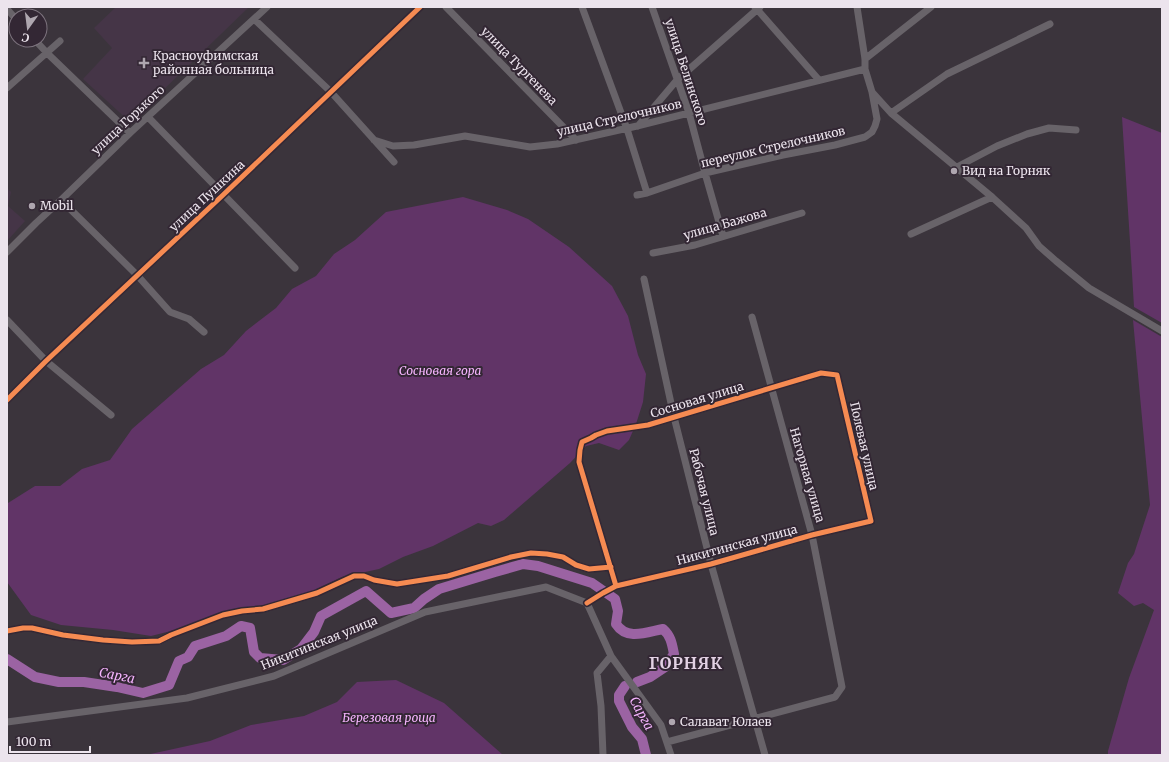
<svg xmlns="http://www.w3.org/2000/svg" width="1169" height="762" font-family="Merriweather,serif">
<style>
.built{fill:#453547}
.green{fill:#613467}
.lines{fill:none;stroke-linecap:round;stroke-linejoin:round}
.river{stroke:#9b63a3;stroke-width:10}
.minor{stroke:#686369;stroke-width:7}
.cycleway-casing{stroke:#332734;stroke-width:8}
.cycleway{stroke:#f68b52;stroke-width:5}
.poi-dot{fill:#aea6af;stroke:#332734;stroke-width:1.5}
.labels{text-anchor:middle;stroke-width:4;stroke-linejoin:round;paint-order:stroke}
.poi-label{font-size:12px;fill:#ece4ed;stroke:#332734;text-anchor:start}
.street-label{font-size:12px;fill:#ece4ed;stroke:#332734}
.park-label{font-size:12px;font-style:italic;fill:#f6b4fe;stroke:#332734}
.water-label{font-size:13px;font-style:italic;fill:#f5b4fe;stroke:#332734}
.district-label{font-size:16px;font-weight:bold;letter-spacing:1px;fill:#e3d2e4;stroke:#332734}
</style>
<rect width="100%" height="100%" fill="#3b343c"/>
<path class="built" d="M116,7h133l-119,115 -47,-43 29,-31 -18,-20z
M7,188l4,4 -3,14 17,15 -18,20z"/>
<path class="green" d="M1122,117l40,16v190l-28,-16 -2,-34z
M463,197l44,13 21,9 41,28 43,39 16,30 10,39 8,19 -3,28 -7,22 -7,16 -10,10 -20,-7 -13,3 -16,17 -66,57 -13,6 -13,-3 -45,23 -30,11 -24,12 -37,8 -31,15 -128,36 -32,8 -38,-6 -52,-5 -30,-10 -24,-33v-77l1,-2 27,-17h25l22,-17 28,-9 22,-31 69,-60 23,-14 22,-24 30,-23 16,-19 24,-13 18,-22 21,-14 31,-28z
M1133,320l29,17v418h-54v-4l21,-73 25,-68 -11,-7 -9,3 -16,-13 10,-30 6,-9 16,-49z
M396,680l48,23 59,52h-357l64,-14 41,-16 53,-9 33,-14 20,-20z"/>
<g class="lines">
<path class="river" d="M7,659l28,18 24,5h25l33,5 26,6 26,-8 10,-24 9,-4 7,-11 31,-10 15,-10 9,2 4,24 6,6 23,2 18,-11 13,-17 7,-16 45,-25 25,22 23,-5 10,-9 15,-10 56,-17 28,-8 15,2 54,17 23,16 3,12 -2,13c11,17 31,8 47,5 8,7 9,15 11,25l-9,13 -15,10 -13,5
M625,686l-6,9v6l13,26 10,12 4,16"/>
<path class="minor" d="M446,7l130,133
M582,7l45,122 20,64
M652,7l37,106 16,60 18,63
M755,7l64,73
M857,7l8,52v10l7,23 19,21 101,84 34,31 13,18 17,15 33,27 73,43
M7,9l9,10
M254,19l77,73 63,70
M35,40l12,13 83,80
M865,59l66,-52
M7,88l53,-47
M891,113l56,-39 103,-50
M148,117l147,151
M638,126l39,-46 83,-73
M374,140l19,6 21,-1 51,-9 65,11 27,-3 80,-18 228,-57
M957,167l40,-21 30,-12 22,-6 27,2
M637,195l10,-2 58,-20 78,-18 52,-10 30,-8 7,-5 3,-6 2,-7 -5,-27
M61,200l76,75 33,37 19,7 15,13
M911,234l81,-37
M7,252l29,-29 25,-23 69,-67 137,-126
M653,253l42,-8 107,-32
M644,279l30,138 37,147 54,191
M7,320l39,41 65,54
M7,400l39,-39 177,-166 197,-188
M587,603l16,-10 13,-7 95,-22 101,-29 59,-14 -34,-146 -16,-2 -173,52 -41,6 -11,4 -5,3 -9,4 -2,8 -1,12 37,124
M587,603l24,53 50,69 10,30
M7,631l16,-3h9l31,7 40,5 29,2 27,-1 12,-6 52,-20 19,-4 21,-2 54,-16 37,-17h10l10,4 23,4 51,-8 63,-19 20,-4 16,1 16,3 13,8 13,4 22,-2
M7,722l180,-24 87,-22 151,-64 121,-25 41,16
M667,742l168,-45 7,-10 -30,-152 -60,-218
M603,755l-2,-49 -4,-33 14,-17"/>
<defs>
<path id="cycleway" d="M7,400l39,-39 177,-166 197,-188
M587,603l16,-10 13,-7 95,-22 101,-29 59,-14 -34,-146 -16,-2 -173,52 -41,6 -11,4 -5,3 -9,4 -2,8 -1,12 37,124
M7,631l16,-3h9l31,7 40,5 29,2 27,-1 12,-6 52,-20 19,-4 21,-2 54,-16 37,-17h10l10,4 23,4 51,-8 63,-19 20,-4 16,1 16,3 13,8 13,4 22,-2"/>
</defs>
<use href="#cycleway" class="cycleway-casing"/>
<use href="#cycleway" class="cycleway"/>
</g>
<g class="poi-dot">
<path d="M142 57h4v4h4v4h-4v4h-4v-4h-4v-4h4z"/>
<circle cx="954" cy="171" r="4"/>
<circle cx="32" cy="206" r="4"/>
<circle cx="672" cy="722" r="4"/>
</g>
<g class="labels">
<g class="poi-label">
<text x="153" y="60">Красноуфимская<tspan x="153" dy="14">районная больница</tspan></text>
<text x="962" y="175">Вид на Горняк</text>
<text x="40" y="210">Mobil</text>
<text x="680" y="726">Салават Юлаев</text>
</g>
<g class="street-label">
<text transform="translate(519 66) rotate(46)" y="4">улица Тургенева</text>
<text transform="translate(686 72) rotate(72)" y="4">улица Белинского</text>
<text transform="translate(619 118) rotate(-13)" y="4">улица Стрелочников</text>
<text transform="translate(128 120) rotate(-43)" y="4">улица Горького</text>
<text transform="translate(773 147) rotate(-13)" y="4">переулок Стрелочников</text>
<text transform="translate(207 196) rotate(-43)" y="4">улица Пушкина</text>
<text transform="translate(725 224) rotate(-16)" y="4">улица Бажова</text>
<text transform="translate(697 400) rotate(-17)" y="4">Сосновая улица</text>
<text transform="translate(864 446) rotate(77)" y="4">Полевая улица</text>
<text transform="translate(807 475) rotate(74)" y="4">Нагорная улица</text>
<text transform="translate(704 492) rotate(76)" y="4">Рабочая улица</text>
<text transform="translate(737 545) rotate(-15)" y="4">Никитинская улица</text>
<text transform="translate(319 643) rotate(-22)" y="4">Никитинская улица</text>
</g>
<g class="park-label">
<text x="440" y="375">Сосновая гора</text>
<text x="389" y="722">Березовая роща</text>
</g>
<g class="water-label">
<text transform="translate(117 675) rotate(11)" y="5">Сарга</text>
<text transform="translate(642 713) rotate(61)" y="5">Сарга</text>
</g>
<g class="district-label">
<text x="686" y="669">ГОРНЯК</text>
</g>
</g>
<rect width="1169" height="762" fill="none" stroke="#ece4ed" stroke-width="16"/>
<g transform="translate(28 28) rotate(194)"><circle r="19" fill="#332734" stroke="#7d737e"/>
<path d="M0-3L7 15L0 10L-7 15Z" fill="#aea6af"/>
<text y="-6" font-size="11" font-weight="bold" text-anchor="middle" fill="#ece4ed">С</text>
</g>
<path d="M10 746v6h80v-6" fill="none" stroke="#ece4ed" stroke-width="2"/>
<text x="16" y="746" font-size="12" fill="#ece4ed" stroke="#332734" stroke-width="3" paint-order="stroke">100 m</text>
</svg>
